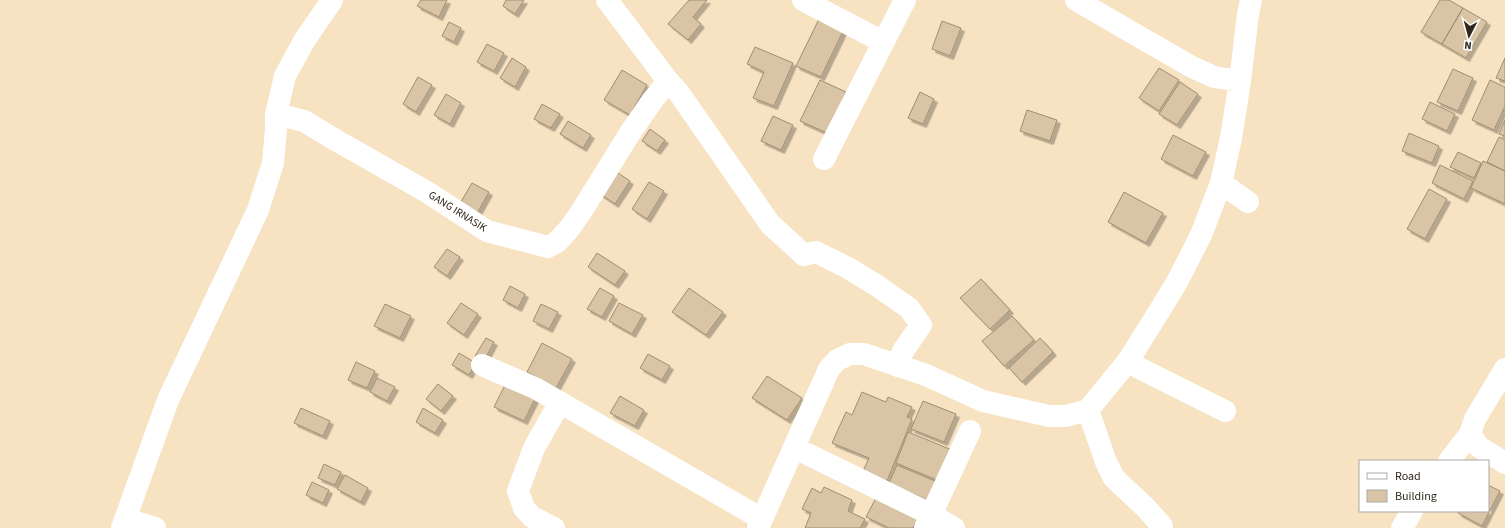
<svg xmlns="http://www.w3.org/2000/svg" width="1505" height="528" font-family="'Source Sans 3',sans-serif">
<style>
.building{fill:#d9c5a5;stroke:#a08d6f;filter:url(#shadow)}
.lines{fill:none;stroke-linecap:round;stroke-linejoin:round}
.minor{stroke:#fff;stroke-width:22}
.labels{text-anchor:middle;stroke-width:3.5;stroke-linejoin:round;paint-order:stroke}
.street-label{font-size:11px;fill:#2f271b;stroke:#fff}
</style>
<defs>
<filter id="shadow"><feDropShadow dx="3.5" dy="3.5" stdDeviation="0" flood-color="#0004"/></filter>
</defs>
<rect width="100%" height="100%" fill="#f7e2c2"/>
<path class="building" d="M421,0h26l-8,17 -22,-11z
M506,0h18l-9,14 -12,-8z
M689,0h18l-14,17 8,7 -13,16 -20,-16z
M1440,0h9l14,8 -21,36 -21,-12z
M1463,8l24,14 -21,36 -24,-14z
M822,13l24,12 -25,52 -25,-11z
M942,21l19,7 -11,28 -18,-7z
M449,22l12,6 -7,14 -12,-6z
M487,44l17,9 -10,18 -17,-9z
M755,47l38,16 -19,43 -21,-8 11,-26 -17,-8z
M512,58l14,9 -11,20 -15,-9z
M1505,58v23l-9,-3z
M1159,68l20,12 -20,31 -20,-13z
M1453,69l20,9 -15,33 -21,-9z
M622,70l25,15 -17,30 -26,-15z
M418,77l14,8 -16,27 -13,-8z
M820,80l26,12 -19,41 -27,-12z
M1490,80l15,7v19l-11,24 -22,-10z
M1180,82l18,12 -21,31 -18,-11z
M920,92l14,7 -11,25 -15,-6z
M446,94l15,9 -11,21 -16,-9z
M1430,102l25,12 -8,17 -25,-12z
M542,104l18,10 -9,14 -17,-9z
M1027,110l30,10 -7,21 -30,-10z
M773,116l20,9 -12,25 -20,-9z
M1505,120v16l-6,-2z
M568,121l23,14 -8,13 -23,-14z
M650,129l15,11 -8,11 -15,-10z
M1409,133l30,13 -7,17 -30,-12z
M1173,135l33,17 -13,24 -32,-17z
M1499,137l6,3v31l-18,-9z
M1458,152l23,11 -7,15 -24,-11z
M1483,161l22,10v33l-34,-16z
M1440,165l33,16 -9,18 -32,-16z
M615,171l15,10 -15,23 -15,-10z
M649,182l15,9 -17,28 -15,-10z
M472,183l17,9 -14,25 -17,-10z
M1429,189l18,10 -22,40 -18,-10z
M1124,192l39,21 -17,30 -38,-21z
M447,249l13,8 -13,19 -13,-9z
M597,253l28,18 -10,14 -27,-18z
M981,279l29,31 -20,19 -30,-31z
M510,286l15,8 -7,14 -15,-8z
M600,288l14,8 -12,21 -15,-8z
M689,288l34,24 -17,23 -34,-23z
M461,303l17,11 -14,21 -17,-12z
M619,303l24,12 -11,19 -23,-13z
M385,304l26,12 -11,22 -26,-12z
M541,304l17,8 -9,17 -16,-8z
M1012,316l22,24 -30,26 -22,-25z
M486,338l8,4 -10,19 -9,-5z
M1040,338l13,14 -31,30 -13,-14z
M542,343l30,16 -16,29 -29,-16z
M459,353l17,10 -7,12 -17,-10z
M648,354l22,12 -8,14 -22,-12z
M356,362l19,9 -8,17 -19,-8z
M767,376l35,22 -15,22 -35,-22z
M377,378l18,9 -8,14 -17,-9z
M506,383l30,14 -12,24 -30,-14z
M438,384l15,12 -12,15 -15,-12z
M862,392l24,10 2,-5 24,10 -5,10 5,2 -25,62 -24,-10 6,-13 -37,-15 14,-31 6,3z
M620,396l24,14 -9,16 -25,-13z
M923,401l33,13 -12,28 -33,-13z
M301,408l29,13 -7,15 -29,-13z
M423,408l20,12 -8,13 -19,-11z
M908,432l44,18 -13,31 -43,-18z
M324,464l17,8 -6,13 -17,-7z
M897,465l38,16 -8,19 -38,-17z
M345,475l23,13 -7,14 -24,-13z
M312,482l17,8 -6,13 -17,-8z
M1488,485l12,6 -18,35 -24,-13 1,-2h29z
M824,487l28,13 -4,11 17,8 -5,9h-55l6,-15 -9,-4 10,-21 9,5z
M878,494l42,21 -7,13h-24l-23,-11z"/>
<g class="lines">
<path class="minor" d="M607,0l61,81 11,12 91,131 34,31 12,-3 32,16 28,17 33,23 12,17 -18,26 -5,15
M803,0l80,42
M1076,0l114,66 24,11 26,4
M276,114l28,7 35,21 88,50 60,39 61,16 9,-5 12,-13 12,-17 49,-79 22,-32 16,-20
M824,159l81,-159
M1221,183l27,19
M1128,361l11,7 86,43
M482,365l53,23 227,131
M1088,410l18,52 8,16 32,30 16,18v2
M1470,434l9,13 26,16
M795,448l137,67 22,13
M1449,461l21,-27 5,-15 30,-50
M126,519l29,9
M122,528l46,-128 90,-190 15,-47 3,-34v-15l9,-38 19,-35 28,-41
M554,528l-22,-11 -8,-9 -6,-17 16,-43 26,-46
M758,528l71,-159 8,-9 13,-6h14l62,21 57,26 66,15h17l22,-6 40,-49 27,-43 22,-36 24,-47 20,-52 10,-45 9,-57 8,-67 3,-14
M925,528l45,-97
M1402,528l10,-17"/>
</g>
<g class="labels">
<g class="street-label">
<text transform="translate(458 211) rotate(32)" y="4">GANG IRNASIK</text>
</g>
</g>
<rect x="1359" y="460" width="130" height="52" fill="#ffffff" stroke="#aca9a4"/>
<rect x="1367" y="473" width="20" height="6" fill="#ffffff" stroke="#aca9a4"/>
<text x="1395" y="480" font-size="12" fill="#2f271b">Road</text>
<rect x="1367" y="490" width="20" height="12" fill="#d9c5a5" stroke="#aca9a4"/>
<text x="1395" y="500" font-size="12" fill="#2f271b">Building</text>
<g transform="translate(1469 36) rotate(186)" stroke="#ffffff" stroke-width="3" paint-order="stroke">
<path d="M0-3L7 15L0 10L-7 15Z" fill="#2f271b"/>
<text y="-6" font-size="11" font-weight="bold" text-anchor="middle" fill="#2f271b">N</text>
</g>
</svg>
